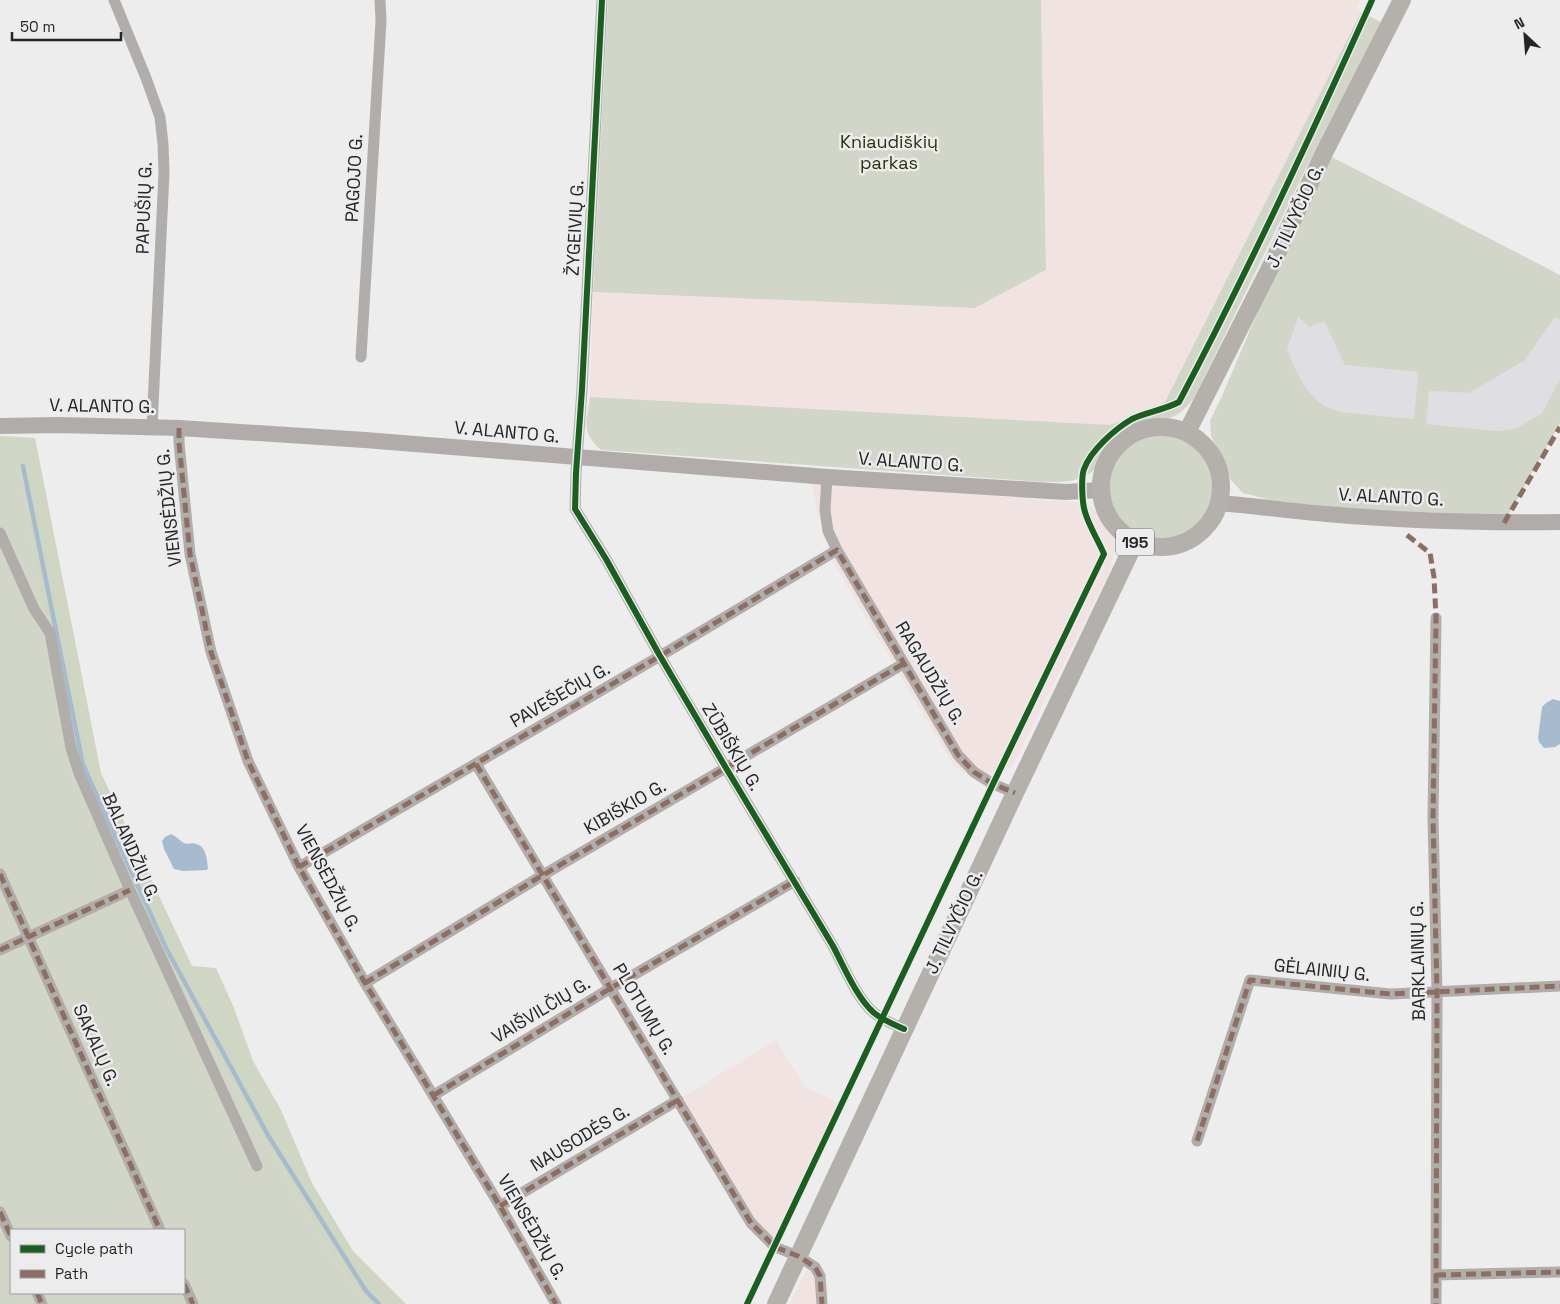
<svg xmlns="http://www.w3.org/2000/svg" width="1560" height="1304" font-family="'Space Grotesk',sans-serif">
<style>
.commercial{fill:#f2e3e3}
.built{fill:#dedee3}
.education{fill:#f0e5dd}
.green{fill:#d1d6c8;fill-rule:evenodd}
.forest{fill:#cfd6c3}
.water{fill:#a6bcce}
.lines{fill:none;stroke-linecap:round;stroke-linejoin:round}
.stream{stroke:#a6bcce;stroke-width:4.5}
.minor{stroke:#b1adab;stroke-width:11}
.secondary{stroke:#b1acaa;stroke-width:16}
.primary{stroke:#b4b1ad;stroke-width:18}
.quiet{stroke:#8d6e63;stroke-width:5;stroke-dasharray:10 5;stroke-linecap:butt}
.cycleway-casing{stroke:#ececee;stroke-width:9}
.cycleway{stroke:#1b5e20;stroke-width:6}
.labels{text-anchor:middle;stroke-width:5;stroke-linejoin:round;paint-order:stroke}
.shield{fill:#ececee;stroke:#616161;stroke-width:1}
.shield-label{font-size:16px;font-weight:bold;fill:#252525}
.park-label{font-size:18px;fill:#263208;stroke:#ececee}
.street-label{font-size:18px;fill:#252525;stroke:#ececee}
</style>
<rect width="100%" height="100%" fill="#ededed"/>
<path class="commercial" d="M1041,0h297l23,12 -196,390 -55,23 -520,-28 3,-105 382,16 71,-37z
M811,483l265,19 15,5 5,4 16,22 3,9 -1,9 -5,22 -97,194 -9,4 -10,1 -7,15 -32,-21 -121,-203 -16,-52z
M776,1040l29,47 37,17 -67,143 -24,-24 -73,-123z
M810,1263l5,4 7,37h-32z"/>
<path class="built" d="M1555,316l5,4v59l-18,34 -25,15 -19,3 -73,-7 4,-33 40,2 55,-32z
M1298,317l5,3 21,1 22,44 72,7 -4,47 -72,-7 -10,-3 -19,-12 -8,-8 -18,-39z"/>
<path class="education" d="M1338,0h22l-4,9z"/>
<path class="green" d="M608,0h433l5,270 -71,38 -382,-16z
M1361,12l20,10 -73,142 -114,234c-5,6 -10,12 -16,16 -14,9 -34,5 -51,16 -10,6 -18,14 -24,24 -5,9 -7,16 -16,21 -14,8 -29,7 -45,7l-441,-32c-21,-19 -14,-28 -11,-53l520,28 55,-23z
M1330,156l230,119v45l-5,-3 -31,44 -55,32 -40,-2 -3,33 72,7 19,-3 25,-15 18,-34v44l-56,100 -177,-9 -84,-21 -12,-13 -8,-21 -12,-23 -1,-15 12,-25 58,-136zM1298,317l12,10 14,-6 21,44 73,7 -4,47 -72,-7c-35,-9 -41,-33 -55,-62z
M1108 487a54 54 0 1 1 108 0a54 54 0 1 1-108 0Z
M20,468l48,295 76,167 190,330 36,44h-370v-834zM11,1230h173v63h-173z"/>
<path class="forest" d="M0,436l35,2 66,335 91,193 24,2 18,40 19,53 28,49 31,73 41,68 53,53h-36l-36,-44 -190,-330 -76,-167 -48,-294 -20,1z"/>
<path class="water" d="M1553,699l7,2v43l-5,3 -11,1 -5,-6 -1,-4 4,-31 4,-4z
M171,834c5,2 9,7 13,9 5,2 8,-1 12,1 10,2 11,15 12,24l-1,2 -24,1 -9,-2 -10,-20 -2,-8 3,-4z"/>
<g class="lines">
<path class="stream" d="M23,466l60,299 83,183 103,189 97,154 13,13"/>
<path class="minor" d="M114,0l32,78 14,39 3,27 1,29 -12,254
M602,0l-20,389 -6,84 -1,36 31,50 54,97 66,112 107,178c10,19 24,52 40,66 9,8 20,12 31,17
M361,357l20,-336 -1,-21
M179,428v15l11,111 21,98 37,109 51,106 66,116 135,223 56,98
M827,477l-2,33 3,21 9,19 121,205 16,17 19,12 22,9
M0,533l34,76 16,24 21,115 8,25 51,117 127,276
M1436,618l-3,200 4,174 -1,312
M476,764l275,459 24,24 23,9 17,11 5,9 2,28
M299,867l361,-211 177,-106
M0,874l160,356
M0,950l130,-60
M365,983l178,-108 360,-211
M434,1095l177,-107 184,-107
M1197,1141l53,-161 141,14 169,-8
M500,1206l178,-106
M0,1212l11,24
M1436,1275l124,-3
M184,1284l9,20
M37,1293l5,11"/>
<path class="secondary" d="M0,426l58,-1 121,3 186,12 462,37 239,15 34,-2
M1220,503c35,3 71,8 107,11 77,7 155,9 233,8"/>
<path class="primary" d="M1101 487a60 60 0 1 1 120 0a60 60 0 1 1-120 0Z
M1187,432l85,-168 52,-111 78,-153
M776,1304l239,-511 120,-251"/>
<path class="quiet" d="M179,428v15l11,111 21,98 37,109 51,106 66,116 135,223 56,98
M1504,523l56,-96
M1407,535l23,18 4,24 2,41 -3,200 4,174 -1,312
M476,764l275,459 24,24 23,9 17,11 5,9 2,28
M299,867l361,-211 177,-106 121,205 16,17 19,12 22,9
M0,874l160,356
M0,950l130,-60
M365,983l178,-108 360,-211
M434,1095l177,-107 184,-107
M1197,1141l53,-161 141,14 169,-8
M500,1206l178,-106
M0,1212l11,24
M1436,1275l124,-3
M184,1284l9,20
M37,1293l5,11"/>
<defs>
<path id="cycleway" d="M602,0l-20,389 -6,84 -1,36 31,50 54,97 66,112 107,178c10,19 24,52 40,66 9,8 20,12 31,17
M747,1304l246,-520 111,-230c-6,-14 -15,-28 -19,-42 -3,-9 -4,-35 -1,-43 7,-19 31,-40 48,-50 14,-7 32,-9 47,-17 69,-131 132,-266 193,-402"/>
</defs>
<use href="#cycleway" class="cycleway-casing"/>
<use href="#cycleway" class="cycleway"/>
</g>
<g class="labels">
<rect class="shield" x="1116" y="528.5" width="38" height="27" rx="4"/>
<g class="shield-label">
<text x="1135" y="548">195</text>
</g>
<g class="park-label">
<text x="889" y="148">Kniaudiškių<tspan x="889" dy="21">parkas</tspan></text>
</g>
<g class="street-label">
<text transform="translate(354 178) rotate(-87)" y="6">PAGOJO G.</text>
<text transform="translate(144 208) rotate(-88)" y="6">PAPUŠIŲ G.</text>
<text transform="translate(1295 216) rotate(-65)" y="6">J. TILVYČIO G.</text>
<text transform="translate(575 228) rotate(-87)" y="6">ŽYGEIVIŲ G.</text>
<text transform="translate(102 406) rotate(1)" y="6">V. ALANTO G.</text>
<text transform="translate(507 432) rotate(5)" y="6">V. ALANTO G.</text>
<text transform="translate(911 462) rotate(4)" y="6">V. ALANTO G.</text>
<text transform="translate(1391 497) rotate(3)" y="6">V. ALANTO G.</text>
<text transform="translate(169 508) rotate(-96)" y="6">VIENSĖDŽIŲ G.</text>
<text transform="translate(930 673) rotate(59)" y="6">RAGAUDŽIŲ G.</text>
<text transform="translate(560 695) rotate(-30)" y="6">PAVEŠEČIŲ G.</text>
<text transform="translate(732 747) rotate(59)" y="6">ZŪBIŠKIŲ G.</text>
<text transform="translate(625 807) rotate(-30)" y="6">KIBIŠKIO G.</text>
<text transform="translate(131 847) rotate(66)" y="6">BALANDŽIŲ G.</text>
<text transform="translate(328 878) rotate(62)" y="6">VIENSĖDŽIŲ G.</text>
<text transform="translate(954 922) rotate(-65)" y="6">J. TILVYČIO G.</text>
<text transform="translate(1418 961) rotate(-91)" y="6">BARKLAINIŲ G.</text>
<text transform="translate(1322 970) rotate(6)" y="6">GĖLAINIŲ G.</text>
<text transform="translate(644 1009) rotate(59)" y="6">PLOTUMŲ G.</text>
<text transform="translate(541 1010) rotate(-31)" y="6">VAIŠVILČIŲ G.</text>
<text transform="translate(96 1045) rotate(66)" y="6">SAKALŲ G.</text>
<text transform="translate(580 1138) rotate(-31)" y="6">NAUSODĖS G.</text>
<text transform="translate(532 1227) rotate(60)" y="6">VIENSĖDŽIŲ G.</text>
</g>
</g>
<rect x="10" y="1229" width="175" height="65" fill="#ececee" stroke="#9c9c9e"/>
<rect x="20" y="1245" width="25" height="8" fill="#1b5e20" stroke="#9c9c9e"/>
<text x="55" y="1254" font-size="15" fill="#252525">Cycle path</text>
<rect x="20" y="1270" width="25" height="8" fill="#8d6e63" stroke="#9c9c9e"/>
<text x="55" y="1279" font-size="15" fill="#252525">Path</text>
<g transform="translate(1525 35) rotate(334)" stroke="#ececee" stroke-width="4" paint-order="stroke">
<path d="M0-4L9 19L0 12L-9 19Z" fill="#252525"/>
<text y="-8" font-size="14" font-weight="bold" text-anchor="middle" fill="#252525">N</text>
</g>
<path d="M12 32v8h109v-8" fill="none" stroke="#252525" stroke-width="2.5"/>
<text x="20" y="32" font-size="15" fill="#252525" stroke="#ececee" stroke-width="4" paint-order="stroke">50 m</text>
</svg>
